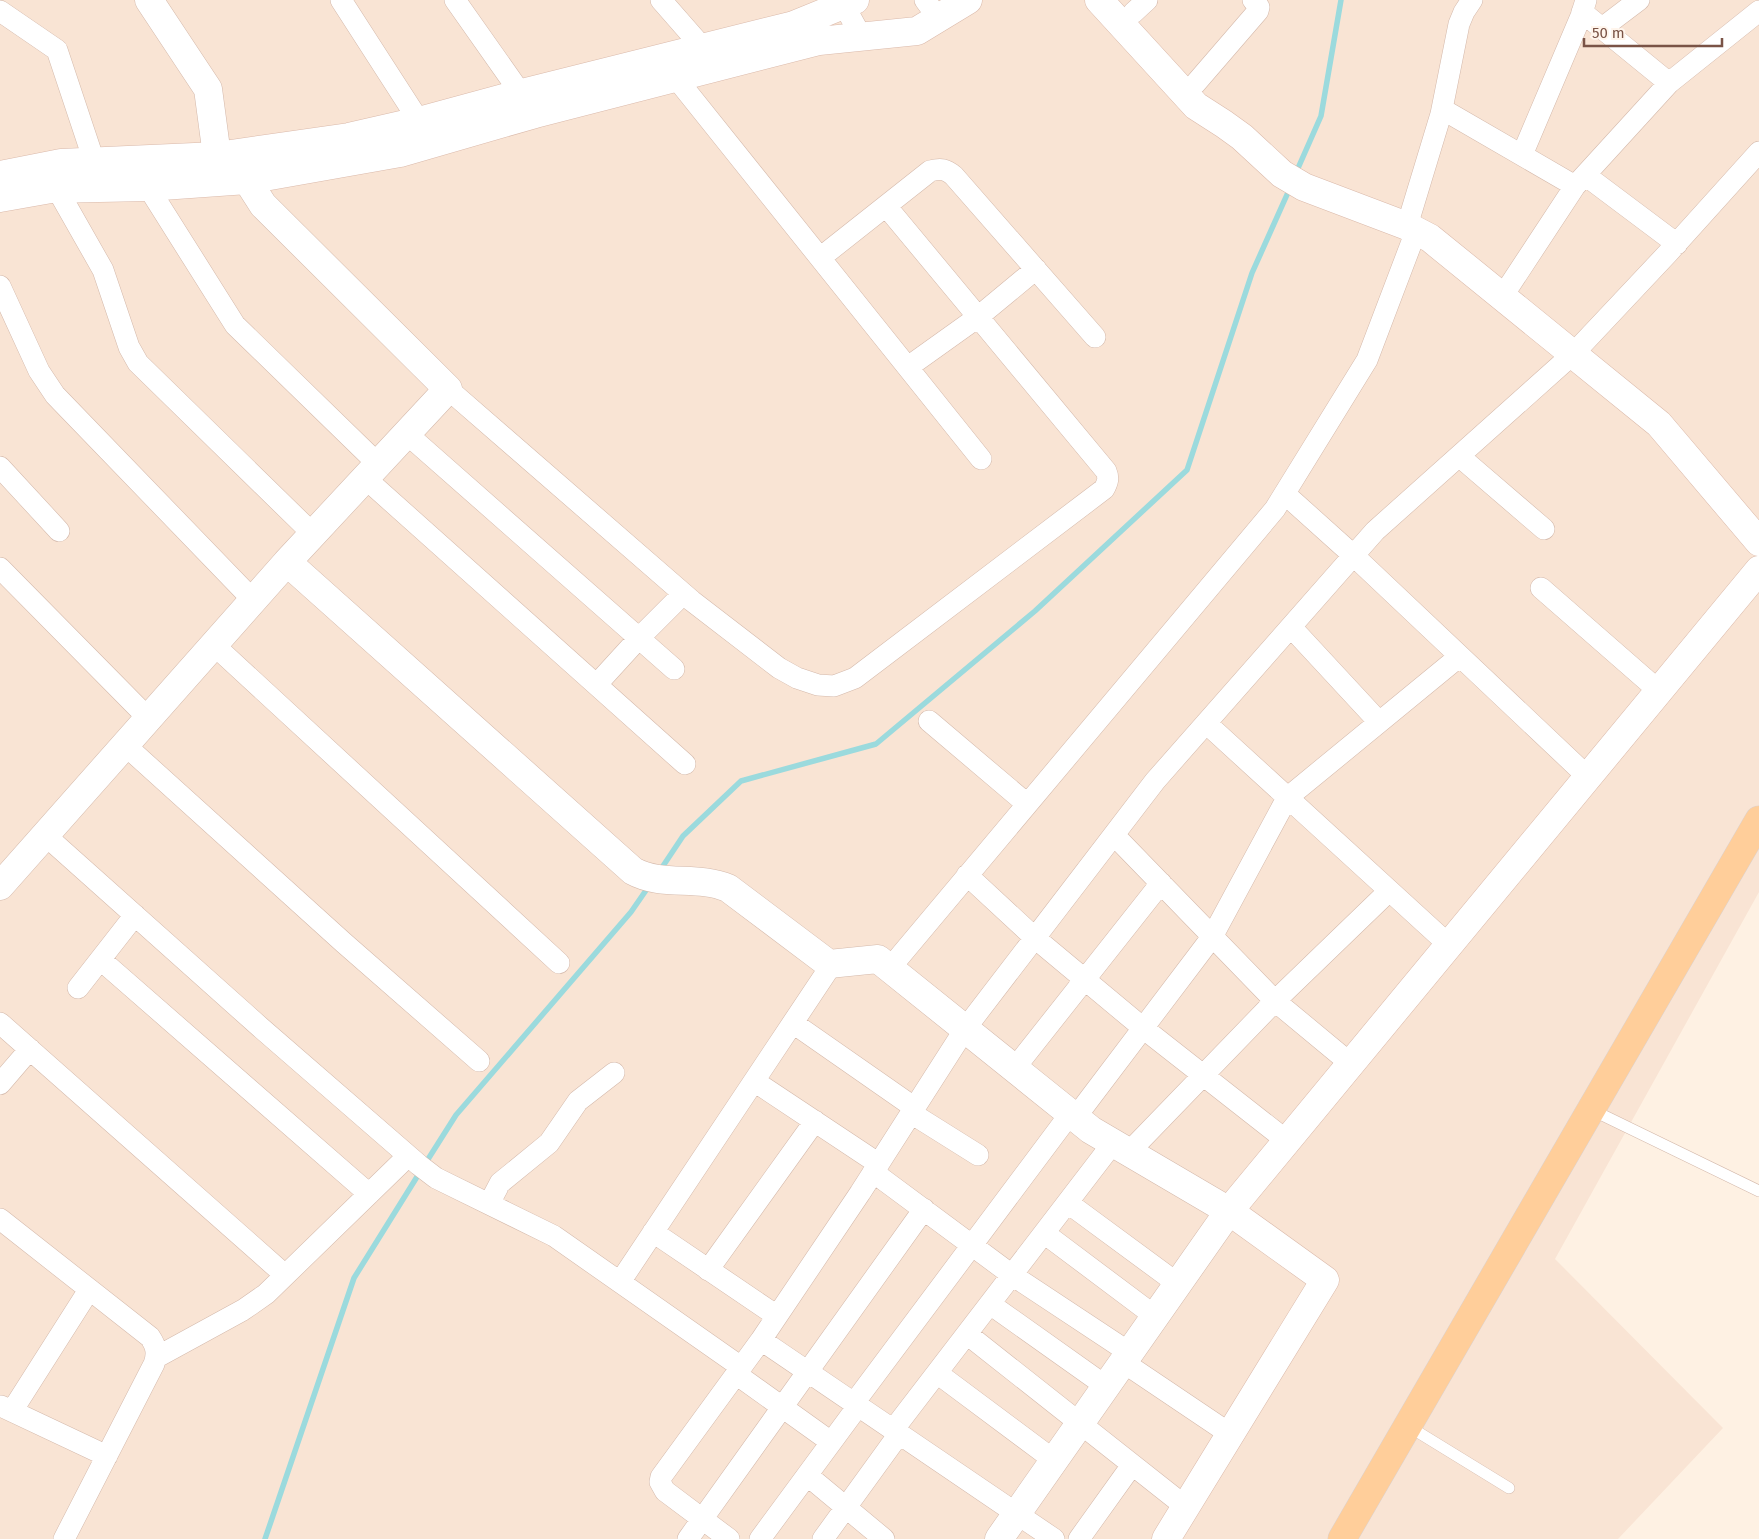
<svg xmlns="http://www.w3.org/2000/svg" width="1759" height="1539" font-family="'Fira Sans',sans-serif">
<style>
.residential{fill:#f9e4d4}
.lines{fill:none;stroke-linecap:round;stroke-linejoin:round}
.stream{stroke:#9bdadd;stroke-width:5.5}
.service-casing{stroke:#d4b9ab;stroke-width:12}
.minor-casing{stroke:#d4b9ab;stroke-width:22}
.tertiary-casing{stroke:#d4b9ab;stroke-width:29}
.secondary-casing{stroke:#dab9aa;stroke-width:29}
.primary-casing{stroke:#dcd2cf;stroke-width:29}
.service{stroke:#fff;stroke-width:11}
.minor{stroke:#fff;stroke-width:21}
.tertiary{stroke:#fff;stroke-width:28}
.secondary{stroke:#fff;stroke-width:28}
.primary{stroke:#ffce9a;stroke-width:28}
</style>
<rect width="100%" height="100%" fill="#fef1e3"/>
<path class="residential" d="M0,0h1759v892l-204,367 168,169 -105,111h-1618z"/>
<g class="lines">
<path class="stream" d="M1295,175l26,-59 20,-116
M659,872l24,-36 58,-55 135,-37 159,-133 152,-141 65,-197 38,-85
M425,1164l31,-49 175,-203 18,-26
M265,1539l89,-261 66,-106"/>
<defs>
<path id="service" d="M1590,1109l169,82
M1408,1426l101,62"/>
<path id="minor" d="M341,0l78,121 5,12
M455,0l74,105
M661,0l42,48 5,11
M841,0l20,36
M925,0l14,19
M0,11l57,39 42,126
M1582,12l87,71
M1133,13l14,-13
M1602,28l37,-28
M676,78l305,381
M1195,84l63,-73 1,-4 -6,-7
M1442,109l133,77
M1522,155l59,-139 5,-16
M1585,175l92,69
M148,187l87,138 143,139
M57,189l46,81 26,77 9,16 175,171
M1407,226l34,-112 18,-90 5,-12 8,-12
M820,258l110,-87c11,-3 16,-2 24,5l141,161
M0,286l39,85 16,24 198,205
M1502,297l73,-111 94,-103 90,-72
M908,367l70,-50 58,-48
M448,389l244,212 87,67 18,10 21,7 16,1 21,-8 249,-189c4,-7 5,-11 2,-18l-220,-265
M407,434l267,235
M1459,456l85,73
M0,467l59,64
M365,478l320,286
M1285,494l69,62 234,221
M0,568l148,150
M1541,588l118,103
M1291,627l88,95
M214,645l345,318
M597,684l42,-46 44,-44
M929,721l98,83
M1206,723l243,222
M125,745l219,198 135,118
M45,835l215,192 159,138 17,13 118,58 187,131
M1114,835l161,166 76,63
M967,875l68,63 108,90 144,113
M101,960l268,234
M890,968l385,-459 92,-149 49,-129
M78,988l57,-73
M0,1023l285,252
M793,1023l122,85
M1014,1069l147,-186
M754,1081l125,83
M0,1084l30,-35
M911,1113l67,42
M1075,1118l137,-181 75,-139 173,-142
M1129,1152l146,-151 114,-110
M873,1172l139,103 118,78
M1068,1203l110,81
M489,1204l11,-21 49,-40 29,-42 36,-28
M0,1219l150,118c6,9 8,16 4,27l-90,175
M653,1232l124,84
M1044,1233l112,84
M708,1270l107,-149
M620,1282l212,-318
M990,1304l117,83
M967,1334l219,173
M157,1357l86,-47 23,-16 142,-138
M1123,1362l107,72
M937,1373l118,88
M736,1374l95,68
M854,1403l216,-289
M1,1406l106,50
M12,1411l77,-121
M893,1430l220,-287
M807,1475l77,64
M688,1539l236,-330
M729,1539l-64,-48 -5,-9 1,-5 100,-137
M760,1539l98,-133
M823,1539l76,-105
M1054,1539l-293,-199 99,-147 105,-164 190,-248 220,-250 198,-177 95,-101 91,-101
M1079,1539l53,-74"/>
<path id="tertiary" d="M149,0l59,89 9,67
M287,562l346,309c29,16 65,4 95,17l101,76 49,-5 213,171 138,81 -230,328
M0,886l287,-324 161,-173 -185,-184 -16,-25 -8,-21"/>
<path id="secondary" d="M1099,0l97,106 28,18 18,13 40,37 22,13 103,39 23,12 229,186 100,118
M0,175l61,-12 156,-7 132,-19 70,-16 103,-28 272,-68 61,-25
M0,198l51,-9 97,-2 99,-7 153,-27 135,-39 284,-73 98,-10 51,-31
M1166,1539l159,-259 -96,-69 530,-641"/>
<path id="primary" d="M1342,1539l417,-719"/>
</defs>
<use href="#service" class="service-casing"/>
<use href="#minor" class="minor-casing"/>
<use href="#tertiary" class="tertiary-casing"/>
<use href="#secondary" class="secondary-casing"/>
<use href="#primary" class="primary-casing"/>
<use href="#service" class="service"/>
<use href="#minor" class="minor"/>
<use href="#tertiary" class="tertiary"/>
<use href="#secondary" class="secondary"/>
<use href="#primary" class="primary"/>
</g>
<path d="M1584 38v8h138v-8" fill="none" stroke="#7a5346" stroke-width="2.5"/>
<text x="1592" y="38" font-size="15" fill="#7a5346" stroke="#fff5ec" stroke-width="4" paint-order="stroke">50 m</text>
</svg>
